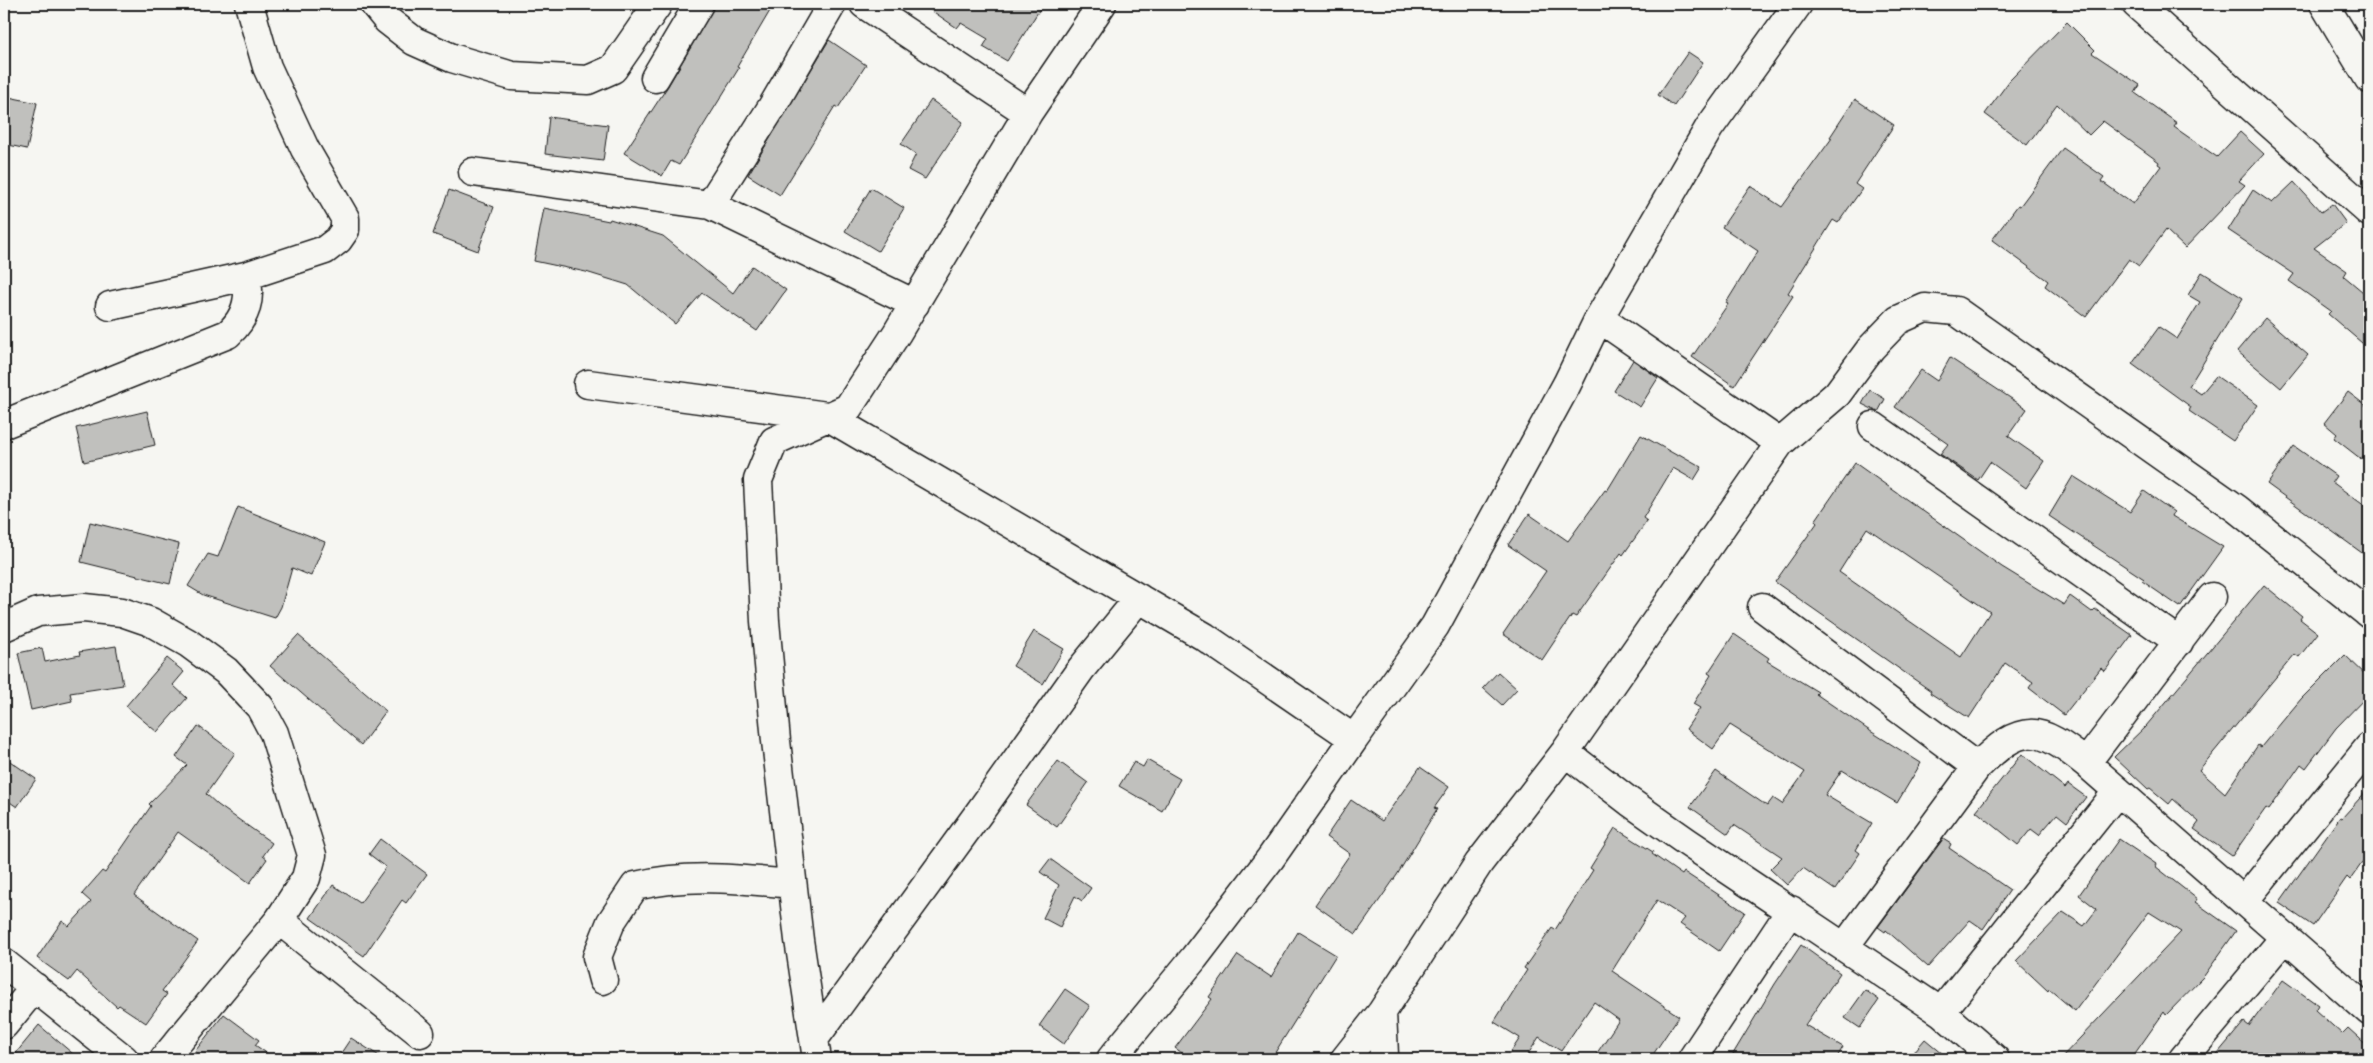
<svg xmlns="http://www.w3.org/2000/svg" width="2373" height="1063" font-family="'Gochi Hand',sans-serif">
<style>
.building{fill:#c0c0bd;stroke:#1c1c1c;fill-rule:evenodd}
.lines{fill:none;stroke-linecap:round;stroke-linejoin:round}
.minor-casing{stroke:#1c1c1c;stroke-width:31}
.minor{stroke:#f6f6f2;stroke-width:28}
</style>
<rect width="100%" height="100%" fill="#f6f6f2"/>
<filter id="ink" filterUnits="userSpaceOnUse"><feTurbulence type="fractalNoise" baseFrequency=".02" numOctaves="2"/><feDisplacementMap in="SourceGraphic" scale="10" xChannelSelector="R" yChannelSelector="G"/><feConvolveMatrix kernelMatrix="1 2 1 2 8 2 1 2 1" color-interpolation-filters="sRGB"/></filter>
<g filter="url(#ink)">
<path class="building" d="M716,4h58l-37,63 2,1 -60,97 -8,-4 -9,15 -38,-23 44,-67z
M922,4h121l-36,57 -24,-14 5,-8 -27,-16 -4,5z
M2067,22l28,28 -3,3 48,32 -5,8 42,30 -3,4 43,30 23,-25 24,22 -25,27 6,4 -60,63 -19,-18 -27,36 -10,-7 -43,58 -41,-31 3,-5 -56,-41 26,-35 2,1 43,-58 41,29 -3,4 32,23 28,-38 -3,-2 1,-2 -56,-41 -14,14 -32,-31 -30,41 -42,-31 25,-34z
M829,40l37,25 -28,43 -3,-2 -55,89 -32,-20z
M1688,52l15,10 -29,44 -16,-11z
M4,96l33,7 -10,46 -23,-5z
M1855,99l39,26 -39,59 7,5 -24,34 -5,-3 -45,73 5,3 -59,90 -42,-29 36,-53 -2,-1 32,-52 -36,-24 28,-41 32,21 50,-69 -2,-1z
M931,100l32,22 -38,57 -17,-9 8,-16 -15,-10z
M549,117l59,8 -5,36 -58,-7z
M2294,182l27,30 11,-8 14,19 -32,25 33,23 -3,5 25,21v52l-41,-35 3,-3 -42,-30 5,-7 -66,-44 25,-40 19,13z
M871,188l33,20 -26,43 -33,-20z
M449,190l45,17 -16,44 -45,-17z
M544,208l65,13 1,-2 53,17 70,57 19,-27 34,24 -29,41 -55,-38 -27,31 -47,-39 -42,-13 -52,-11z
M2202,272l41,26 -54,88 12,8 15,-18 42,29 -25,36 -44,-30 2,-4 -59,-43 27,-37 18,12 23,-37 -12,-7z
M2265,318l43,37 -27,33 -44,-37z
M1950,358l77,51 -19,27 36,25 -18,27 -36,-26 -12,18 -38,-26 8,-10 -53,-37 26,-37 16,11z
M1633,360l25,18 -18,29 -26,-16z
M1870,390l15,9 -7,13 -16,-8z
M2348,392l21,16v41l-8,10 -27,-21 3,-4 -13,-11z
M147,411l8,34 -71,17 -8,-34z
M1641,435l37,21 1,-2 23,13 -8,13 -21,-12 -30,50 4,3 -24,34 -2,-2 -45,64 -4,-2 -30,45 -39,-26 43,-63 -38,-26 21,-31 39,27 37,-51 2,1z
M2294,446l42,30 -4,6 37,27v49l-102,-74z
M1855,463l147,104 62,38 6,-9 22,16 3,-3 37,26 -27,36 -4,-3 -37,47 -35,-27 4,-6 -28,-19 -36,55 -39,-25 1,-2 -156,-109 42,-59 -2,-2zM1867,528l123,84 -29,45 -122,-85z
M2073,476l57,36 14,-21 30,21 -2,4 51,31 -43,60 -38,-26 2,-2 -95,-63z
M238,507l87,35 -14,34 -19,-8 -11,39 -6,11 -72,-23 -15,-9 20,-32 10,3z
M90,522l89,22 -9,40 -89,-22z
M2264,585l38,31 -2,3 18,14 -19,24 -4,-3 -96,116 26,23 33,-48 3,2 40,-48 44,-44 24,23v16l-33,34 -30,40 -5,-4 -32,46 -3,-2 -34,48 -38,-27 5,-7 -26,-23 -4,5 -19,-16 -2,1 -34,-32 32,-31z
M1034,631l30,18 -21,35 -30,-18z
M1734,634l35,24 -2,3 51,31 -2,2 51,35 54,34 -24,40 -55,-33 -17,25 47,28 -16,27 4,3 -25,37 -32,-22 -16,17 -17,-16 12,-12 -48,-32 -6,9 -38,-27 26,-36 51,35 6,-8 9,6 23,-32 -75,-47 -17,24 -27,-20 14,-21 -7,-4 18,-29 -3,-2z
M298,635l88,76 -25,34 -91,-79z
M116,646l7,39 -53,8 2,8 -41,9 -13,-57 24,-5 3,14 35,-7 -1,-3z
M167,658l17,14 -11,13 14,13 -30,34 -31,-26z
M1498,672l19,17 -15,16 -19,-17z
M198,726l37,27 -29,41 12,11 54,38 -9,13 4,3 -17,24 -72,-51 -44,63 64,46 -36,50 5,3 -21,29 -27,-18 -2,2 -40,-36 -8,10 -32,-23 25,-37 7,5 22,-24 -9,-8 20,-23 3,2 46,-67 -2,-2 38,-39 -11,-8z
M2022,754l43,34 3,-4 18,13 -19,25 -10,-8 -18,21 -8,-6 -13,16 -42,-34z
M4,757l32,22 -19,28 -13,-9z
M1147,760l33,19 -18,32 -43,-25 15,-24 9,5z
M1058,761l30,22 -31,44 -31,-22z
M1420,767l29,20 -15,21 3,1 -40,66 -41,59 -41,-29 35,-51 -24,-17 25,-37 31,21z
M2369,788v65l-19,27 -3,-3 -34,49 -34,-23 61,-86 2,1z
M1615,828l38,24 -1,2 30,21 2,-3 61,40 -26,39 -39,-27 5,-6 -28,-18 -45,71 67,45 -29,43h-57l26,-39 -25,-18 -33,49 -22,-14 -14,22h-19l14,-21 -26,-16 33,-52 -3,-2 28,-40 3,2 38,-60 -3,-2z
M380,839l47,35 -21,29 -4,-3 -38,56 -54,-38 23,-33 27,18 26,-36 -17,-13z
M1943,839l8,5 -2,4 61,42 -27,39 -13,-9 -42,47 -42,-37 -1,2 -7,-5z
M2119,839l37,25 -1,2 42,33 -2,3 41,29 -32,45 -38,39 -2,-3 -33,47h-71l121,-127 -32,-20 -74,99 -26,-22 -1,2 -32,-30 47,-49 21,14 13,-17 -18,-14z
M1050,859l41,29 -9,13 -7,-5 -15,31 -17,-9 16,-33 -19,-13z
M1298,932l38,23 -65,104h-80l-16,-11 37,-49 -3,-2 29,-42 33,22z
M1801,945l39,28 -35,52 38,22 -7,12h-106l45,-75z
M2283,980l35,25 -3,5 27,24 6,-6 21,19v12h-156l31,-37 5,4z
M1065,989l25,17 -26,38 -25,-18z
M1865,990l14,10 -19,28 -15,-10z
M224,1014l35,26 -4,5 20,14h-86z
M39,1025l40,34h-55l-8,-6z
M351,1038l33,21h-47z
M1925,1039l24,20h-41z"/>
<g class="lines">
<defs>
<path id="minor" d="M374,4l13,16 27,21 38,17 60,18 76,4 25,-11 45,-65
M864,4l164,109
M2136,4l233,208
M2324,4l45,75
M655,78l44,-74
M473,172l237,33 205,99
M710,205l62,-98 60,-103
M110,306l136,-30 79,-26 13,-10 7,-10v-12l-40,-69 -38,-82 -18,-63
M1599,318l181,125
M588,384l239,32 378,221 149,102 81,-113 132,-242 32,-66 110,-190 89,-124
M4,424l224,-90c17,-15 24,-35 18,-58
M1873,426l306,216
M1762,607l215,160
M4,627l34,-15 46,-4 38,4 29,10 37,21 38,28 34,36 14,26 38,122 -6,23 -27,42 -115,139
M1565,752l65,50 57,40 254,170 54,47
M2086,763l126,-166
M2244,901l125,-154
M279,920l141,113
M1845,946l132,-179c45,-45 61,-42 109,-4l283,248
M4,963l120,96
M603,980l-6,-23 14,-35 24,-36c53,-13 104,-7 157,-2
M1941,1012l177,-221
M4,1025l31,-38
M814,1039l167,-229 100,-141 58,-71
M817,1059l-18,-119 -23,-199 -11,-120 -7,-141 16,-39 74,-33 49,-75 131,-220 74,-109
M1111,1059l83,-101 76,-99 84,-120
M1345,1059l37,-47 97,-149 86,-111 215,-309 57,-49 34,-46 27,-28 27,-12 31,3 281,198 132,105
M1382,1059l2,-4 -2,-43
M1692,1059l99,-149
M2183,1059l102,-122"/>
</defs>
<use href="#minor" class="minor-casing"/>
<use href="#minor" class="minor"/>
</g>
</g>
<rect width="2373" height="1063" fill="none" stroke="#f6f6f2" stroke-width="20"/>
<rect x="10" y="10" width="2353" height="1043" fill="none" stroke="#1c1c1c" stroke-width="2" filter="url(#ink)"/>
</svg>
